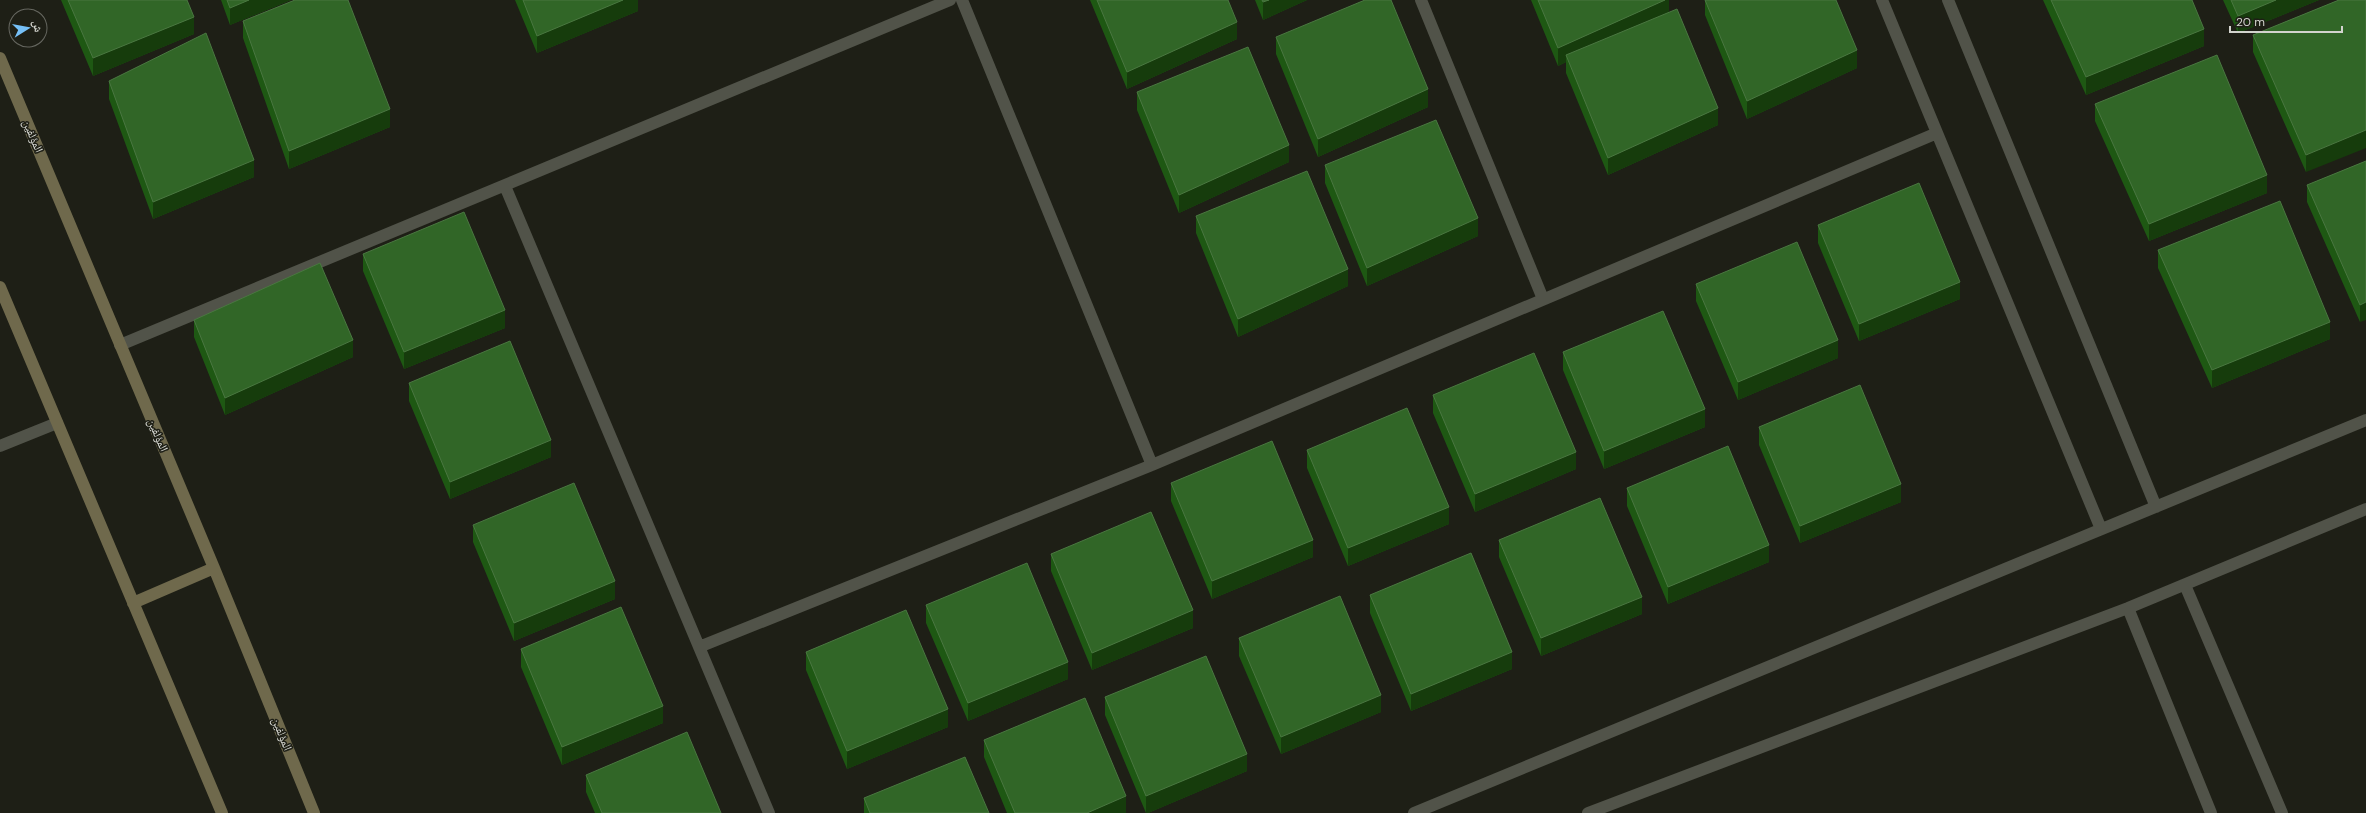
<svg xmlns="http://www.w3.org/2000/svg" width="2366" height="813" font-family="'DM Sans','Noto Naskh Arabic',sans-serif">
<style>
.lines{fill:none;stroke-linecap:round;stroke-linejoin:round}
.street{stroke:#515349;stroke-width:12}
.secondary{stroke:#6f694c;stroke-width:12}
.wall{fill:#1e5813}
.shaded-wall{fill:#163c0c}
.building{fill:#316627;stroke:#4a7741}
.labels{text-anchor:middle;stroke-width:3;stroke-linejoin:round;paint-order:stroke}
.street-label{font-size:12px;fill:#d3d4ce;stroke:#1e1f16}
</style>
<rect width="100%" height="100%" fill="#1e1f16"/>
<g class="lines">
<path class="street" d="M962,0l190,465
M1421,0l122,299
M1882,0l219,529
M1948,0l208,507
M505,186l264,627
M120,345l830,-345
M0,446l57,-23
M2185,585l97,228
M2128,608l83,205
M699,647l453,-182 785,-332
M1414,813l952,-393
M1588,813l540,-205 238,-99"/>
<path class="secondary" d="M0,58l214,510 100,245
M0,287l222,526
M133,603l81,-35"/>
</g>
<path class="wall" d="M61,0h126l7,34 -101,42z
M221,0h70l-61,25z
M515,0h123v11l-101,42z
M1090,0h138l9,39 -110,50z
M1255,0h52l-44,20z
M1531,0h138v13l49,112 -110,50 -42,-102v-11l-8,4z
M1705,0h131l21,68 -110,51 -42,-104z
M2043,0h149l12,46 -118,49z
M2223,0h96l-81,33z
M2339,0l-33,172 -53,-120v-17z
M243,21l147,106 -101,42 -46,-131z
M1276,37l152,70 -110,50 -42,-103z
M109,81l145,96 -101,42 -44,-120z
M1137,92l152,70 -110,51 -42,-103z
M2095,104l172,89 -118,48 -54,-120z
M2366,161l-6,161 -53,-120v-17z
M1325,165l153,71 -111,50 -42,-103z
M1196,216l152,70 -110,51 -42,-104z
M1818,225l142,74 -101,42 -41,-98z
M2158,250l172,89 -118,49 -54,-120z
M363,254l142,74 -101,41 -41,-98z
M1696,284l142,74 -100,42 -42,-99z
M194,320l159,37 -128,58 -31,-78z
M1563,352l142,75 -101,42 -41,-99z
M409,383l142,74 -101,42 -41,-98z
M1433,395l143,74 -101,43 -42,-99z
M1759,427l142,75 -101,41 -41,-98z
M1307,450l142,74 -101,42 -41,-98z
M1171,483l142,74 -101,42 -41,-98z
M1627,488l142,74 -101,42 -41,-98z
M473,525l142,74 -101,42 -41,-99z
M1499,540l143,74 -101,42 -42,-99z
M1051,554l142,74 -101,42 -41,-99z
M1370,595l142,74 -101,42 -41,-98z
M926,605l142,74 -100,42 -42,-98z
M1239,638l142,74 -100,42 -42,-98z
M521,649l142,74 -101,42 -41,-98z
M806,652l142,75 -101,42 -41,-99z
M1105,697l142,74 -99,42h-2l-41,-98z
M984,740l142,73h-119l-23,-56z
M586,775l135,38h-126l-9,-21z
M864,798l125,15h-125z"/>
<path class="shaded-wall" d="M249,0h42l-61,25v-17z
M623,0h15v11l-101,42v-17z
M1269,0h38l-44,20v-18z
M1665,0h4v16l-103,39v7l-8,4v-18z
M2276,0h43l-81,33v-17z
M194,17v17l-101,42v-18z
M1237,22v17l-110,50v-17z
M2204,29v17l-118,49v-18z
M1857,50v18l-110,51v-18z
M1428,89v18l-110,50v-18z
M1718,108v17l-110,50v-17z
M390,109v18l-101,42v-18z
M2366,130v18l-60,24v-17z
M1289,145v17l-110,51v-18z
M254,160v17l-101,42v-17z
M2267,175v18l-118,48v-17z
M1478,218v18l-111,50v-18z
M1348,269v17l-110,51v-18z
M1960,282v17l-101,42v-17z
M2366,302v18l-6,2v-17z
M505,310v18l-101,41v-17z
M2330,322v17l-118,49v-18z
M353,340v17l-128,58v-17z
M1838,340v18l-100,42v-18z
M1705,409v18l-101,42v-18z
M551,440v17l-101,42v-17z
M1576,452v17l-101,43v-18z
M1901,484v18l-101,41v-17z
M1449,507v17l-101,42v-18z
M1313,540v17l-101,42v-18z
M1769,545v17l-101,42v-17z
M615,581v18l-101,42v-18z
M1642,597v17l-101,42v-18z
M1193,610v18l-101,42v-17z
M1512,652v17l-101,42v-17z
M1068,662v17l-100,42v-18z
M1381,695v17l-100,42v-17z
M663,706v17l-101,42v-18z
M948,709v18l-101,42v-18z
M1247,754v17l-99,42h-2v-17z
M1126,796v17h-39z"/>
<path class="building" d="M68,0h119l7,17 -101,41z
M227,0h22l-19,8z
M295,0h53l42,109 -101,42 -46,-130z
M523,0h100l-86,36z
M1097,0h131l9,22 -110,50z
M1262,0h7l-6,2z
M1365,0h26l37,89 -110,50 -42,-102z
M1538,0h127l-107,48z
M1705,0h131l21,50 -110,51z
M2051,0h141l12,29 -118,48z
M2231,0h45l-38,16z
M2339,0h27v130l-60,25 -53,-120z
M1677,9l41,99 -110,50 -42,-103z
M206,33l48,127 -101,42 -44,-121z
M1248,47l41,98 -110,50 -42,-103z
M2217,55l50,120 -118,49 -54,-120z
M1436,120l42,98 -111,50 -42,-103z
M2366,161v141l-6,3 -53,-120z
M1307,171l41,98 -110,50 -42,-103z
M1919,183l41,99 -101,42 -41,-99z
M2280,201l50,121 -118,48 -54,-120z
M464,212l41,98 -101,42 -41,-98z
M1797,242l41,98 -100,42 -42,-98z
M320,263l33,77 -128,58 -31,-78z
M1663,311l42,98 -101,42 -41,-99z
M510,341l41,99 -101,42 -41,-99z
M1534,353l42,99 -101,42 -42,-99z
M1860,385l41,99 -101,42 -41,-99z
M1407,408l42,99 -101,41 -41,-98z
M1272,441l41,99 -101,41 -41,-98z
M1728,446l41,99 -101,42 -41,-99z
M574,483l41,98 -101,42 -41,-98z
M1600,498l42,99 -101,41 -42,-98z
M1151,512l42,98 -101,43 -41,-99z
M1471,553l41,99 -101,42 -41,-99z
M1027,563l41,99 -100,41 -42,-98z
M1340,596l41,99 -100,42 -42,-99z
M621,607l42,99 -101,41 -41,-98z
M906,610l42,99 -101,42 -41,-99z
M1206,656l41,98 -101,42 -41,-99z
M1085,698l41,98 -39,17h-72l-31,-73z
M687,732l34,81h-119l-16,-38z
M965,757l24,56h-119l-6,-15z"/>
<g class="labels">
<g class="street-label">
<text transform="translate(33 136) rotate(67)" y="4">المؤلفين</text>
<text transform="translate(158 435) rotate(67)" y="4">المؤلفين</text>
<text transform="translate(282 734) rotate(68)" y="4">المؤلفين</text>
</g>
</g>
<g transform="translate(28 28) rotate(79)"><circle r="19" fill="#1e1f16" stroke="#666760"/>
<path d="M0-3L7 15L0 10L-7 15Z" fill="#76c0f7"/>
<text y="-6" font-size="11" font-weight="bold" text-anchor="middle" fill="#d3d4ce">ش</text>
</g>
<path d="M2230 26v6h112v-6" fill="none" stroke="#d3d4ce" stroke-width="2"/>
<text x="2236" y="26" font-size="12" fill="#d3d4ce" stroke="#1e1f16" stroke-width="3" paint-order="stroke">20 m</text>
</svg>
